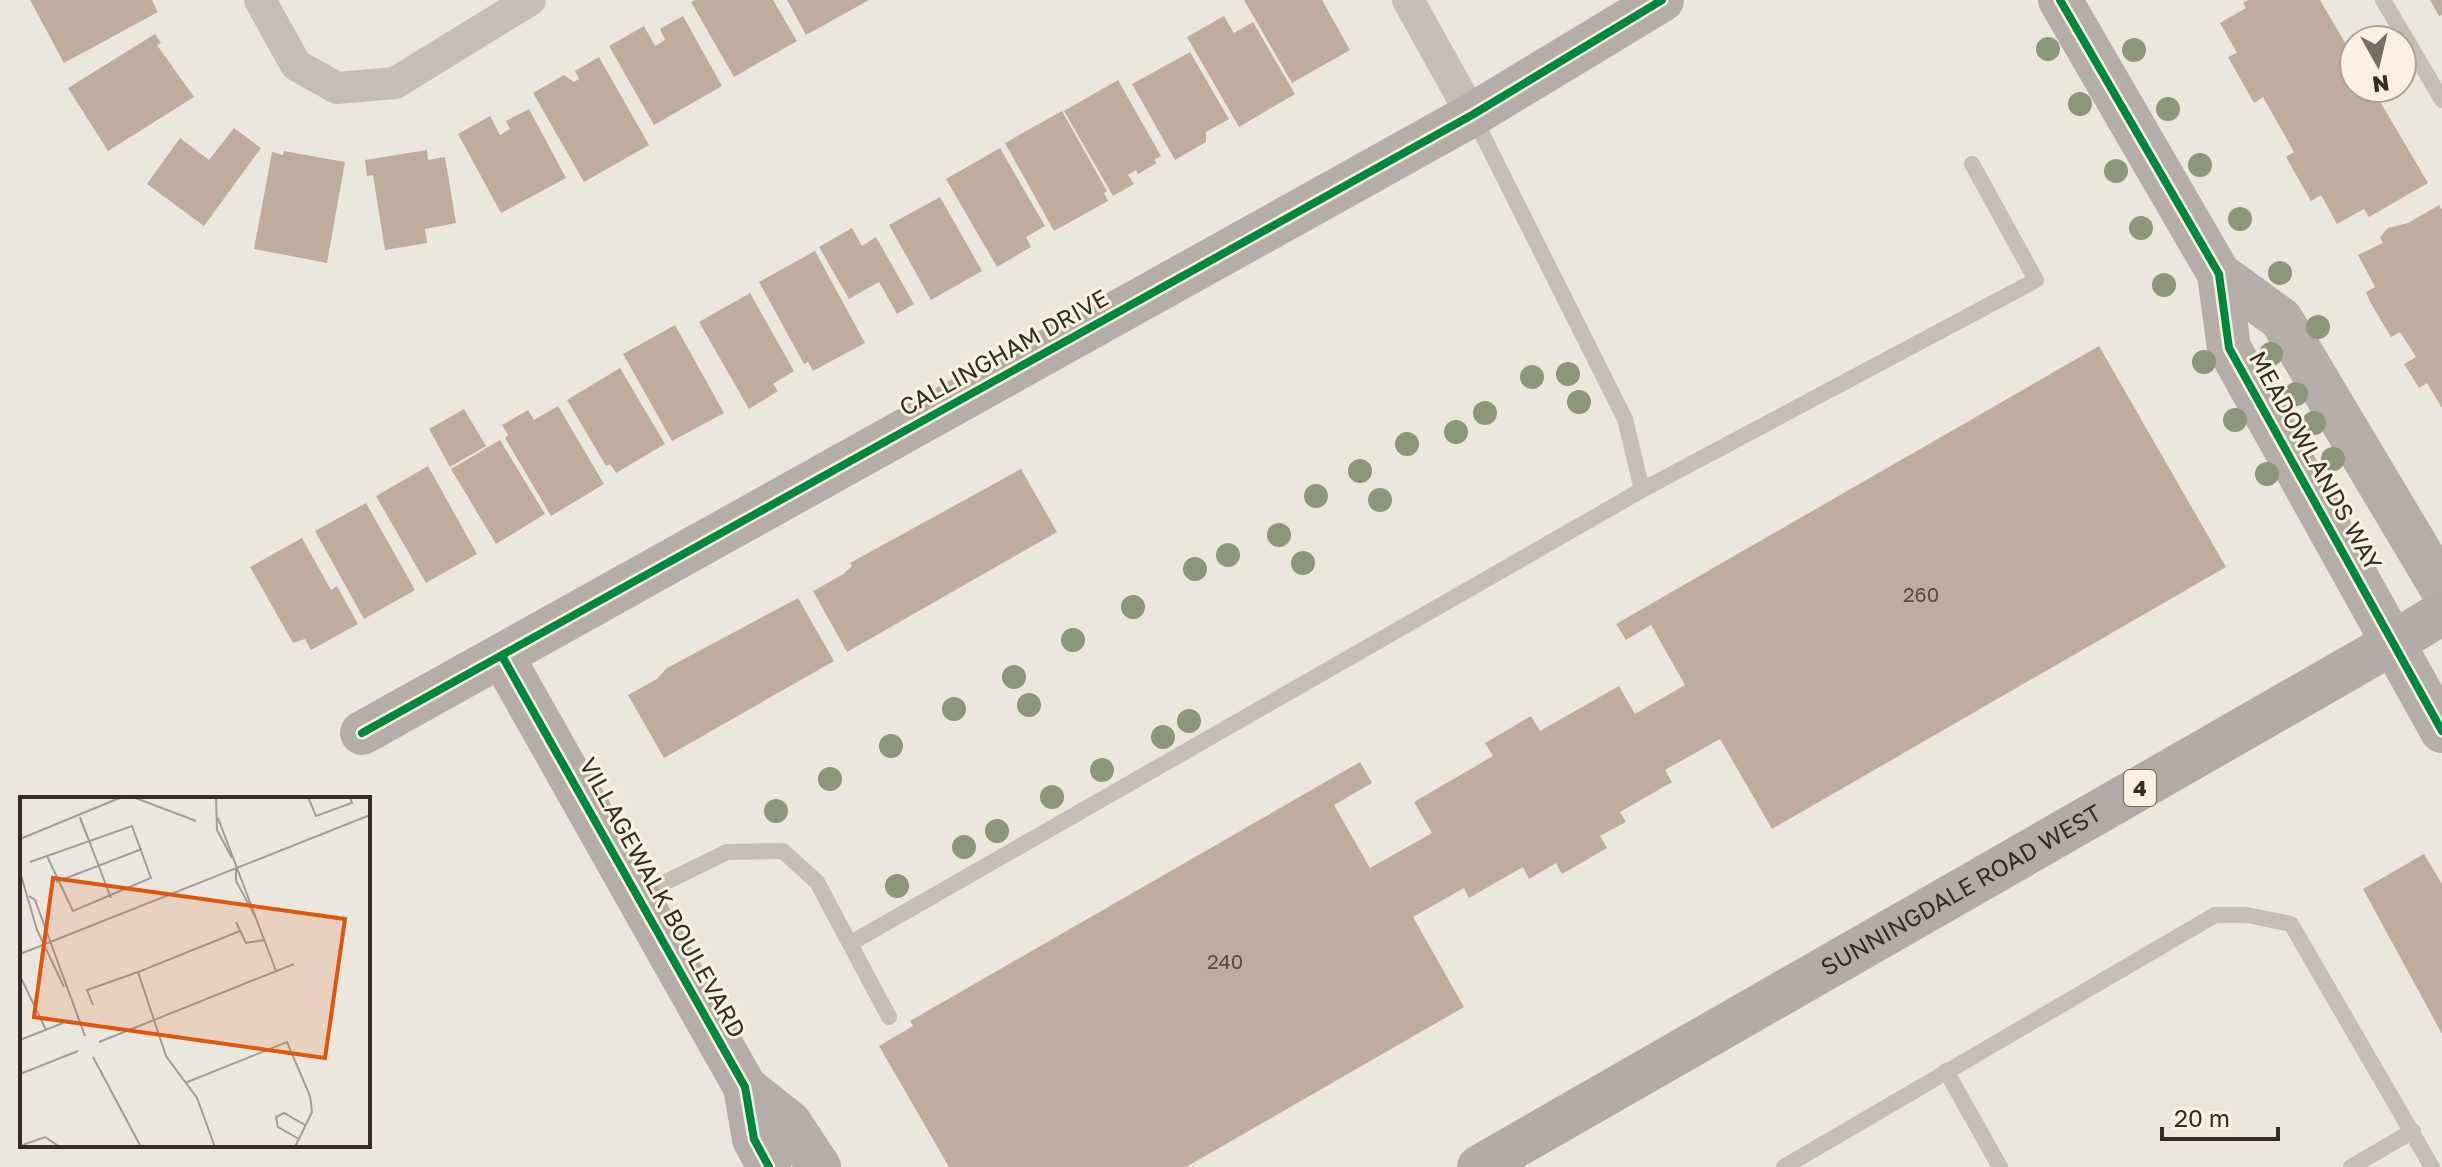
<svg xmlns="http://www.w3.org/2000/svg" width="2442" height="1167" font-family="'Golos Text',sans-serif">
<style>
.building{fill:#c0ac9f}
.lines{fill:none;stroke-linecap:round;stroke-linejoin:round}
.lane{stroke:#c4beb7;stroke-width:16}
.street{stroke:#c4beb7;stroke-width:32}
.secondary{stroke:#b5aea8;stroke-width:44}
.primary{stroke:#b3aca6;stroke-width:44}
.cycleway-casing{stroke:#faf1e4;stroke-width:13}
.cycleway{stroke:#00873e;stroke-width:8}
.tree{fill:#8d967a}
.labels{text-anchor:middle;stroke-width:6;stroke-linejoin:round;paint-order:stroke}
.number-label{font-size:20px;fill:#584c44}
.shield{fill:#faf1e4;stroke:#70675f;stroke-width:2}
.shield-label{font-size:22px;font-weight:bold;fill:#352c26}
.street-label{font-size:24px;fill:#352c26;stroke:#faf1e4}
.inset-road{fill:none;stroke:#a39c94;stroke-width:2}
.view{fill:#df570d;fill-opacity:0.15;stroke:#df570d;stroke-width:4}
.inset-edge{fill:none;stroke:#352c26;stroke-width:4}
</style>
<rect width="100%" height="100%" fill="#ece7de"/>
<path class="building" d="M30,0h122l6,12 -94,51z
M695,0h78l24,41 -63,36 -43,-75z
M787,0h82l-63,35z
M1244,0h78l28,50 -58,33z
M2248,0h72l34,58v30h18l56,95 -59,34 -5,-8 -27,15 -16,-29 -10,6 -25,-44 8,-5 -31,-55 -9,6 -26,-46 9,-4 -17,-30 26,-15 -3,-5z
M2430,0h12v15l-3,1z
M683,16l39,70 -68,39 -45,-79 35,-20 11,20 10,-6 -5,-11z
M1224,16l10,17 19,-11 42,72 -56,33 -52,-90z
M155,34l6,9 -4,2 37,52 -86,54 -40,-63z
M1190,52l39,67 -23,13v10l-31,18 -43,-76z
M599,57l50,88 -65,37 -51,-89 31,-18 10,7 5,-3 -4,-8z
M1118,80l43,76 -7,4 3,3 -19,11 -2,-4 -8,5 6,9 -21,12 -49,-85z
M529,109l37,69 -65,35 -43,-79 32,-18 10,19 10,-6 -4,-8z
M1062,111l45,80 -3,2 4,8 -54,30 -49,-88z
M234,128l27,20 -57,78 -57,-42 33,-46 29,22z
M1000,148l45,78 -19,11 5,10 -34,20 -51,-88z
M427,150l1,10 17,-3 11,66 -31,6 2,14 -42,7 -12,-75 -6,1 -2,-16z
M284,151l61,11 -18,101 -73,-14 18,-97 11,3z
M940,197l42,74 -51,29 -42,-75z
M2439,205l3,5v198l-15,-25 -8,5 -15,-24 12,-7 -16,-25 -9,5 -21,-35 -4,-10 9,-5 -17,-32 25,-12 -3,-6 8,-9 20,-5z
M852,228l10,18 14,-9 38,67 -17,10 -18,-32 -30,17 -30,-52z
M815,251l50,92 -52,28 -5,-9 -4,2 -45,-82z
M750,293l44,78 -21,13 5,7 -29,18 -50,-87z
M675,325l49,88 -52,28 -49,-87z
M2099,346l127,221 -454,262 -52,-90 -55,31 7,12 -52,30 6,10 -26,14 7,12 -45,26 -6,-11 -27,16 -6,-12 -54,31 -5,-10 -51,29 51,90 -278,160h-237l-70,-121 34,-20 -3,-5 450,-259 12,21 -38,22 36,63 62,-35 -18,-31 79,-46 -8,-13 46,-27 9,15 79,-45 16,28 50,-29 -34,-60 -25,15 -10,-16z
M620,368l45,76 -49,29 -6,-9 -4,2 -39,-66z
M558,406l46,78 -53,32 -46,-78 3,-3 -6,-10 26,-15 6,10z
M464,409l22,37 -36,21 -21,-38z
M500,440l45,74 -49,30 -45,-75z
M428,466l49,88 -51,29 -50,-87z
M1021,469l36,63 -210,120 -34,-61 29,-16 10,-9 -2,-3z
M366,503l49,87 -51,29 -49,-88z
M302,538l29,52 6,-4 21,38 -47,26 -6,-11 -12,4 -43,-76z
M798,598l36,63 -170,97 -36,-63 29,-16 10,-11z
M2424,854l18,30v150l-79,-145z"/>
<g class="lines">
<path class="lane" d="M2383,0l59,100
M1642,490l394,-210 -64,-116
M639,895l88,-43 56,-1 34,31 72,135
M851,943l791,-453 -17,-71 -152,-303
M1946,1071l54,96
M1784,1167l431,-252h32l44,9 141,243
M2351,1167l62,-36"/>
<path class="street" d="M260,0l36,65 41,23 58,-5 135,-83
M1408,0l64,115"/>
<path class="secondary" d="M2060,0l159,274 10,74 213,383
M2219,274l62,45 161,270
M502,656l243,431 9,52 15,28
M362,733l1110,-618 190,-115
M745,1087l45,36 29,44"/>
<path class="primary" id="s1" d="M1479,1167l914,-524 49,-30"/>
<defs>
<path id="cycleway" d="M2060,0l159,274 10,74 213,383
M502,656l243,431 9,52 15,28
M362,733l1110,-618 190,-115"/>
</defs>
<use href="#cycleway" class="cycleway-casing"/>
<use href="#cycleway" class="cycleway"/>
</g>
<g class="tree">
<circle cx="2048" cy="49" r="12"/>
<circle cx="2134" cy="50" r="12"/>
<circle cx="2080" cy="104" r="12"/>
<circle cx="2168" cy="109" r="12"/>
<circle cx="2200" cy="165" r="12"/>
<circle cx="2116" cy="171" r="12"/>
<circle cx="2240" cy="219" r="12"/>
<circle cx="2141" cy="228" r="12"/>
<circle cx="2280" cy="273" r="12"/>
<circle cx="2164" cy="285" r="12"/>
<circle cx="2318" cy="327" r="12"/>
<circle cx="2271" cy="354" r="12"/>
<circle cx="2204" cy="362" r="12"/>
<circle cx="1568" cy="374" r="12"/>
<circle cx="1532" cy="377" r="12"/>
<circle cx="2296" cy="394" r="12"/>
<circle cx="1579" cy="402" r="12"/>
<circle cx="1485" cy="413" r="12"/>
<circle cx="2235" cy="420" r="12"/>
<circle cx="2314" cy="423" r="12"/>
<circle cx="1456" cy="432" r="12"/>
<circle cx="1407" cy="444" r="12"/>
<circle cx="2333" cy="459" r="12"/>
<circle cx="1360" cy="471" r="12"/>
<circle cx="2267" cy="474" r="12"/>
<circle cx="1316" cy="496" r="12"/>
<circle cx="1380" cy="500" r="12"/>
<circle cx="1279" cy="535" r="12"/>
<circle cx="1228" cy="555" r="12"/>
<circle cx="1303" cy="563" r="12"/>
<circle cx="1195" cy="569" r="12"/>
<circle cx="1133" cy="607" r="12"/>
<circle cx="1073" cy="640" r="12"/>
<circle cx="1014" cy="677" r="12"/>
<circle cx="1029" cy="705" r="12"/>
<circle cx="954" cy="709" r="12"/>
<circle cx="1189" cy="721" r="12"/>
<circle cx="1163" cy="737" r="12"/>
<circle cx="891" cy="746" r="12"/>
<circle cx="1102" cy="770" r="12"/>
<circle cx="830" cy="779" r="12"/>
<circle cx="1052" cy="797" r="12"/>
<circle cx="776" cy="811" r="12"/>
<circle cx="997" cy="831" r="12"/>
<circle cx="964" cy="847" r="12"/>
<circle cx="897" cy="886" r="12"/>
</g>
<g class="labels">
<g class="number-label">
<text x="1921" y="602">260</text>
<text x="1225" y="969">240</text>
</g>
<rect class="shield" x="2124" y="770" width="32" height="36" rx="6"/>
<g class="shield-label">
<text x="2140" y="796">4</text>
</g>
<g class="street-label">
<text transform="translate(1004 353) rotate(-29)" y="8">CALLINGHAM DRIVE</text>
<text transform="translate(2315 461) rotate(61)" y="8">MEADOWLANDS WAY</text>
<text dy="8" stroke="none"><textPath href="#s1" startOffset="556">SUNNINGDALE ROAD WEST</textPath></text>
<text transform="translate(662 898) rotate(61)" y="8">VILLAGEWALK BOULEVARD</text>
</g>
</g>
<g transform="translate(20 797)">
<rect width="350" height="350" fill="#ece7de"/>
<path class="inset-road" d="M113,0l63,24M196,0l1,33 15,28M288,0l8,19 36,-13 -2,-6M60,20l31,81M60,21l9,23M198,21l58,153M0,42l102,-42M10,65l102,-36 19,52 -78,33 -26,-55M216,71v13l19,35M0,75l17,58 27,57M36,85l86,-33M9,99l6,4 50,136M216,125l10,21 18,-3M0,157l350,-139M0,179l26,54M73,208l-6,-15 51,-18M0,243l43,-17M79,245l195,-78M73,260l48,90M0,277l58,-23M165,286l102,-41 23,54 2,16 -17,35M279,342l-21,-12 -2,-10 8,-4 21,12M0,349l25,-9 15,10M195,350l-18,-49 -31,-42 -28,-84 102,-41"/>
<path class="view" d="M33,81l292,41 -20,139 -291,-41z"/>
<rect width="350" height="350" class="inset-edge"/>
</g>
<g transform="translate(2378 64) rotate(172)"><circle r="38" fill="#faf1e4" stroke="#aba298" stroke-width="2"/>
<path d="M0-6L14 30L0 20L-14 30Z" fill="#756d66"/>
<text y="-12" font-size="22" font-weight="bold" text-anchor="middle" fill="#352c26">N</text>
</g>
<path d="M2162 1127v12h116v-12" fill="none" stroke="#352c26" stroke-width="4"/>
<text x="2174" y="1127" font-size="24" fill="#352c26" stroke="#faf1e4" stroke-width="6" paint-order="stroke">20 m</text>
</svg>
